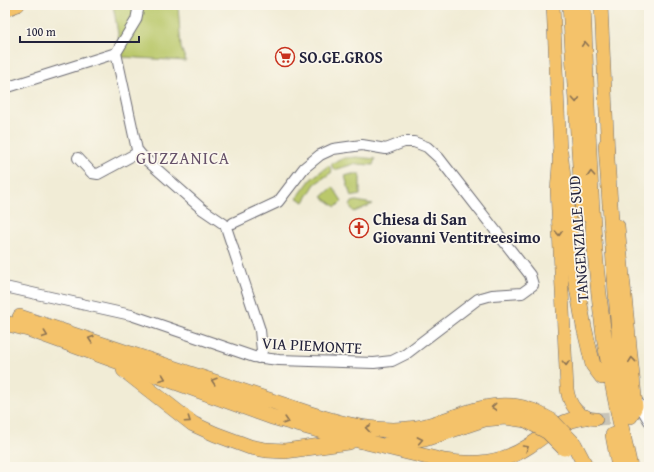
<svg xmlns="http://www.w3.org/2000/svg" width="654" height="472" font-family="'Gentium Book Plus',serif">
<style>
.green{fill:#bac86a;stroke:#6e7552}
.lines{fill:none;stroke-linecap:round;stroke-linejoin:round}
.major-tunnel{stroke:#c8c4b7;stroke-width:13;stroke-dasharray:13 6;stroke-linecap:butt}
.minor-casing{stroke:#6a6971;stroke-width:12}
.major-casing{stroke:#6a6971;stroke-width:14}
.highway-casing{stroke:#6a6971;stroke-width:16}
.minor{stroke:#fff;stroke-width:10}
.major{stroke:#f4c26a;stroke-width:13}
.highway{stroke:#f4c26a;stroke-width:15}
.highway-bridge-casing{stroke:#6a6971;stroke-width:16;stroke-linecap:butt}
.highway-bridge{stroke:#f4c26a;stroke-width:15}
.oneway{stroke:#8b7252}
.labels{text-anchor:middle;stroke-width:3.5;stroke-linejoin:round;paint-order:stroke}
.poi-label{font-size:16px;font-weight:bold;fill:#22223b;stroke:#fbf7ec;text-anchor:start}
.street-label{font-size:16px;fill:#22223b;stroke:#fbf7ec}
.neighbourhood-label{font-size:17px;letter-spacing:1px;fill:#67526a;stroke:#fbf7ec}
</style>
<rect width="100%" height="100%" fill="#fbf7ec"/>
<filter id="ink" filterUnits="userSpaceOnUse"><feTurbulence type="fractalNoise" baseFrequency=".025" numOctaves="2"/><feDisplacementMap in="SourceGraphic" scale="8" xChannelSelector="R" yChannelSelector="G"/><feConvolveMatrix kernelMatrix="1 2 1 2 8 2 1 2 1" color-interpolation-filters="sRGB"/></filter>
<filter id="wash" filterUnits="userSpaceOnUse"><feTurbulence type="fractalNoise" baseFrequency=".012" numOctaves="4" result="noise"/><feDisplacementMap in="SourceGraphic" scale="16" xChannelSelector="R" yChannelSelector="G"/><feGaussianBlur stdDeviation="0.9" result="paint"/><feColorMatrix in="noise" values="0 0 0 0 0 0 0 0 0 0 0 0 0 0 0 0 0 1.4 0 .05"/><feComposite in="paint" operator="in"/></filter>
<g filter="url(#wash)">
<rect width="100%" height="100%" fill="#f1ecd6"/>
<path class="green" d="M113,5h65l3,43 5,13 -64,-4z
M357,157l18,2 -2,6 -19,-1 -20,6 -3,-6 13,-6z
M329,165l3,7 -17,12 -11,18 -7,-4 14,-19z
M352,174h8v21l-9,2 -6,-21z
M333,187l9,14 -6,6 -14,-10z
M356,201l17,3 -19,8 -4,-6 2,-4z"/>
</g>
<g filter="url(#ink)">
<g class="lines">
<path class="major-tunnel" d="M596,419l32,-2"/>
<defs>
<path id="minor" d="M139,5l-3,15 -20,33 21,97 6,7 59,52 22,15
M5,88l111,-35
M78,158l14,15 6,1 41,-22
M226,227l34,103 2,21 -4,7
M5,287l126,28 123,42 25,3 95,3 18,-2 14,-7 72,-55 14,-4 30,-2 11,-8 -3,-10 -91,-117 -12,-11 -13,-5h-10l-18,7 -24,-4 -29,4 -13,6 -16,13 -26,34 -45,21
M636,399l13,22"/>
<path id="major" d="M553,5l7,147 -3,39 10,198c2,16 12,30 29,30
M601,5l7,150
M5,10l13,-5
M618,226l18,180 -5,11"/>
<path id="highway" d="M570,5l13,209
M583,5c5,107 6,216 20,323 6,47 17,93 27,139
M606,145l11,163 9,108
M560,152l15,124 9,51 9,38 9,12
M20,317l291,97c34,11 70,20 106,14 32,-6 61,-25 95,-22 7,0 14,3 21,5
M5,323l23,6 244,88 57,16 115,28c30,5 58,3 85,-15 22,-14 27,-24 56,-29
M124,370l69,54 22,10 35,13 16,3 19,1 64,-9
M613,435l6,32
M389,443l36,-4 60,-20 20,-2 21,3
M574,444l12,23"/>
</defs>
<use href="#minor" class="minor-casing"/>
<use href="#major" class="major-casing"/>
<use href="#highway" class="highway-casing"/>
<use href="#minor" class="minor"/>
<use href="#major" class="major"/>
<use href="#highway" class="highway"/>
<defs>
<path id="highway-bridge" d="M533,411l19,10 22,23
M526,420l22,12 16,16"/>
</defs>
<use href="#highway-bridge" class="highway-bridge-casing"/>
<use href="#highway-bridge" class="highway-bridge"/>
</g>
<defs><path id="oneway-chevron" d="M-2-3.5L2.5 0L-2 3.5" fill="none" stroke-width="1.6" stroke-linecap="round" stroke-linejoin="round"/></defs>
<g class="oneway">
<use href="#oneway-chevron" transform="translate(585 44) rotate(-93)"/>
<use href="#oneway-chevron" transform="translate(576 100) rotate(87)"/>
<use href="#oneway-chevron" transform="translate(591 174) rotate(-93)"/>
<use href="#oneway-chevron" transform="translate(559 233) rotate(87)"/>
<use href="#oneway-chevron" transform="translate(45 335) rotate(20)"/>
<use href="#oneway-chevron" transform="translate(91 339) rotate(-162)"/>
<use href="#oneway-chevron" transform="translate(632 360) rotate(-96)"/>
<use href="#oneway-chevron" transform="translate(566 363) rotate(87)"/>
<use href="#oneway-chevron" transform="translate(163 378) rotate(20)"/>
<use href="#oneway-chevron" transform="translate(214 381) rotate(-162)"/>
<use href="#oneway-chevron" transform="translate(494 407) rotate(175)"/>
<use href="#oneway-chevron" transform="translate(188 420) rotate(34)"/>
<use href="#oneway-chevron" transform="translate(286 421) rotate(17)"/>
<use href="#oneway-chevron" transform="translate(368 428) rotate(-172)"/>
<use href="#oneway-chevron" transform="translate(420 440) rotate(-11)"/>
<use href="#oneway-chevron" transform="translate(526 448) rotate(-31)"/>
</g>
</g>
<defs>
<symbol id="supermarket-ring" viewBox="-11 -11 22 22"><circle r="9.5" fill="#fbf7ec" stroke="#c8321e" stroke-width="1.5"/><path d="M-6-5.5h2.5l.6 2H6L4.5 2H-2.5L-4.4-4H-6ZM-1.5 3.2a1.3 1.3 0 1 0 .1 0ZM3 3.2a1.3 1.3 0 1 0 .1 0Z" fill="#c8321e"/></symbol>
<symbol id="church-ring" viewBox="-11 -11 22 22"><circle r="9.5" fill="#fbf7ec" stroke="#c8321e" stroke-width="1.5"/><path d="M-1.2-6h2.4v3.5h3.3v2.4h-3.3V6h-2.4V-.1h-3.3v-2.4h3.3Z" fill="#c8321e"/></symbol>
</defs>
<g fill-rule="evenodd">
<use href="#supermarket-ring" x="274" y="46" width="22" height="22"/>
<use href="#church-ring" x="348" y="217" width="22" height="22"/>
</g>
<g class="labels">
<g class="poi-label">
<text x="299" y="63">SO.GE.GROS</text>
<text x="373" y="225">Chiesa di San<tspan x="373" dy="18">Giovanni Ventitreesimo</tspan></text>
</g>
<g class="street-label">
<text transform="translate(578 239) rotate(-94)" y="6">TANGENZIALE SUD</text>
<text transform="translate(312 345) rotate(3)" y="6">VIA PIEMONTE</text>
</g>
<g class="neighbourhood-label">
<text x="183" y="164">GUZZANICA</text>
</g>
</g>
<rect width="654" height="472" fill="none" stroke="#fbf7ec" stroke-width="20"/>
<path d="M20 36v6h119v-6" fill="none" stroke="#22223b" stroke-width="2"/>
<text x="26" y="36" font-size="12" fill="#22223b" stroke="#fbf7ec" stroke-width="3" paint-order="stroke">100 m</text>
</svg>
